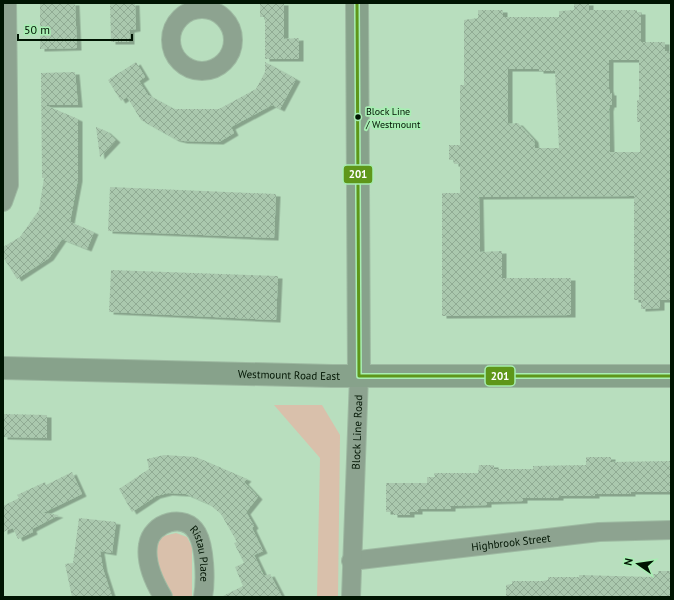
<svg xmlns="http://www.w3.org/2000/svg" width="674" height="600" font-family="'PT Sans',sans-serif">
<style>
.green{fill:#d9c0ab}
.building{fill:url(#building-cross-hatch);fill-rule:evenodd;filter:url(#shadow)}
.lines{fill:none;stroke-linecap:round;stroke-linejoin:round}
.street-casing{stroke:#9ebaa2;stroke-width:20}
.secondary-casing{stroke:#9ebaa2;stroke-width:24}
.street{stroke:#8da390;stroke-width:18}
.secondary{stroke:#87a28b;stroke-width:22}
.bus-1-casing{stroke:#a8eeb3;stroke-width:6}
.bus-1{stroke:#5e971a;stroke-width:3}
.bus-dot{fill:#001402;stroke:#a8eeb3;stroke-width:1.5}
.labels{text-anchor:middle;stroke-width:3.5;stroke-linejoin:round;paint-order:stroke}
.bus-label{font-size:10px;fill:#001402;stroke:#a8eeb3;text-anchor:start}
.street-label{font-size:11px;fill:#001402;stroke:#a8eeb3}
.line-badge{stroke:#a8eeb3;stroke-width:1.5}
.badge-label{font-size:11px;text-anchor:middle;font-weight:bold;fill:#fff}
</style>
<defs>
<pattern id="building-cross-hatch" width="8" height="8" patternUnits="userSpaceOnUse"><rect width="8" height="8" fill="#aac8ae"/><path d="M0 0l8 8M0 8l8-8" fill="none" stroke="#90ab94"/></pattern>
<filter id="shadow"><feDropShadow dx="4.5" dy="2.5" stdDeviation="0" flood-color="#0004"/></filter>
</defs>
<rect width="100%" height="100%" fill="#b8debe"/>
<path class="green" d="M274,405h48l18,30 -2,162h-21l3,-139z
M176,533l11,4 5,10v50h-20l-19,-39 1,-15 10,-7z"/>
<path class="building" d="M40,3h35l2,45 -37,1z
M110,3h25l1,26 -6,1v12h-19z
M260,3h24v36l15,-1v21h-34v-42h-5z
M574,3h15v7h48v2h4v30h24v9h6v249h-11v8l-19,1v-9h-7v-104l-155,1 1,55 22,-1v27h69v37l-129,1v-123h18v-29h-6v-4h-5v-15h11v-60h4v-65l14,-2v-8h25v7h56v-6l15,-1zM609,60h30v40h-2v22h3v30h-30l-1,-43 1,-4h2v-12h-2l-1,-4zM508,69h31v2h16l4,77h-24l-1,-8 -16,-17 -10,1z
M136,62l9,15 -6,4 9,14 26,14h45l37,-20 9,-17v-10l31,17 -16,30 -8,-4 -41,22 3,6 -15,9 -36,-1 -8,-2 -34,-19 -14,-23 -6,4 -13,-21z
M75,72l3,33h-33l33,14v60l-8,43 24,10 -7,17 -25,-10 -13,19 -32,21 -14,-22v-10l17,-10 19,-27 5,-32h-2l-1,-105z
M96,127l10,4 10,9 -16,17z
M110,187l166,7 -2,44 -166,-7z
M111,270l167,6 -2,44 -167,-8z
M3,414l44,1v23l-44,-1z
M164,455l32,2 51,22 -3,3 14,15 -12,15 8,14 -2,2 11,23 -9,4 10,21 6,-2 12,23h-61l22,-11 -8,-19 9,-4 -10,-20 3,-1 -16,-28 -12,-10 -23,-10 -18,-1 -12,3 -24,16 -13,-23 30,-20 -2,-10z
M586,457h25v5l60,-1v31h-40v2h-36v2h-36v2h-36v3l-36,1v3l-36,1v3h-33v3h-8v3h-17v-3h-7v-29h41v-6h8l-1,-4h44l1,-8h15v4h39v-3l53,-1z
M72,472l10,22 -39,19 16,2 -27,14 1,3 -15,7 -5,-11 -10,4v-26l16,-8 -2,-3 28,-13 1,3z
M79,518l37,4 -4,31 -12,-2 3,18 9,28h-40l-7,-33 8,-1z
M658,571h13v26h-165v-12l6,-1v-3h30l6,-1v-3h31v-2l72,2v-3h7z"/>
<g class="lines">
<defs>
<g id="street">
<circle cx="202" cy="40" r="31"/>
<path d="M3,202l6,-17 -2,-182"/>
<path id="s1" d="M351,561l248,-29 72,-2"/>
<path id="s2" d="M163,597c-9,-15 -18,-34 -15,-52 3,-23 37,-33 49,-12 8,14 9,48 6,64"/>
<path id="s3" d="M351,597l8,-221"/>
</g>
<g id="secondary">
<path d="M357,3l2,373"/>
<path id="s4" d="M3,368l329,8h339"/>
</g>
</defs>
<use href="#street" class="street-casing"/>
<use href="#secondary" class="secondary-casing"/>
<use href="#street" class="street"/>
<use href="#secondary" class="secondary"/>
<defs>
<path id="bus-1" d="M357,3l2,373h312"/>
</defs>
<use href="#bus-1" class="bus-1-casing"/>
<use href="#bus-1" class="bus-1"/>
</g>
<circle class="bus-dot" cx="358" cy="117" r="3.5"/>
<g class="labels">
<g class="bus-label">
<text x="366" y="115">Block Line<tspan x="366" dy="13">/ Westmount</tspan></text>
</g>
<g class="street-label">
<text dy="4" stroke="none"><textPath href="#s4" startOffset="286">Westmount Road East</textPath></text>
<text dy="4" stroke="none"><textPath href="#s3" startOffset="165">Block Line Road</textPath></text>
<text dy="4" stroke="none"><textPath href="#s1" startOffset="161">Highbrook Street</textPath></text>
<text dy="4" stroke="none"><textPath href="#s2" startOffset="141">Ristau Place</textPath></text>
</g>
</g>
<g class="line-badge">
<rect x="343" y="165" width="30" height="19" rx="4" fill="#5e971a"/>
<rect x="485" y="366" width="30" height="20" rx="4" fill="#5e971a"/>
</g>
<g class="badge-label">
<text x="358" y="178">201</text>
<text x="500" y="380">201</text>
</g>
<rect width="674" height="600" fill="none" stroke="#001402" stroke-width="8"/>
<g transform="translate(638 564) rotate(283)" stroke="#a8eeb3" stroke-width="3" paint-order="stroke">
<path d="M0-3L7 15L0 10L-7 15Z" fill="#001402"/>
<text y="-6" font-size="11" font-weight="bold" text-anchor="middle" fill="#001402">N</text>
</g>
<path d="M18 34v6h114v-6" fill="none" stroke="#001402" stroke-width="2"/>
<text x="24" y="34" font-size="12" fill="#001402" stroke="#a8eeb3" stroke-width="3" paint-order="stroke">50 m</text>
</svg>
